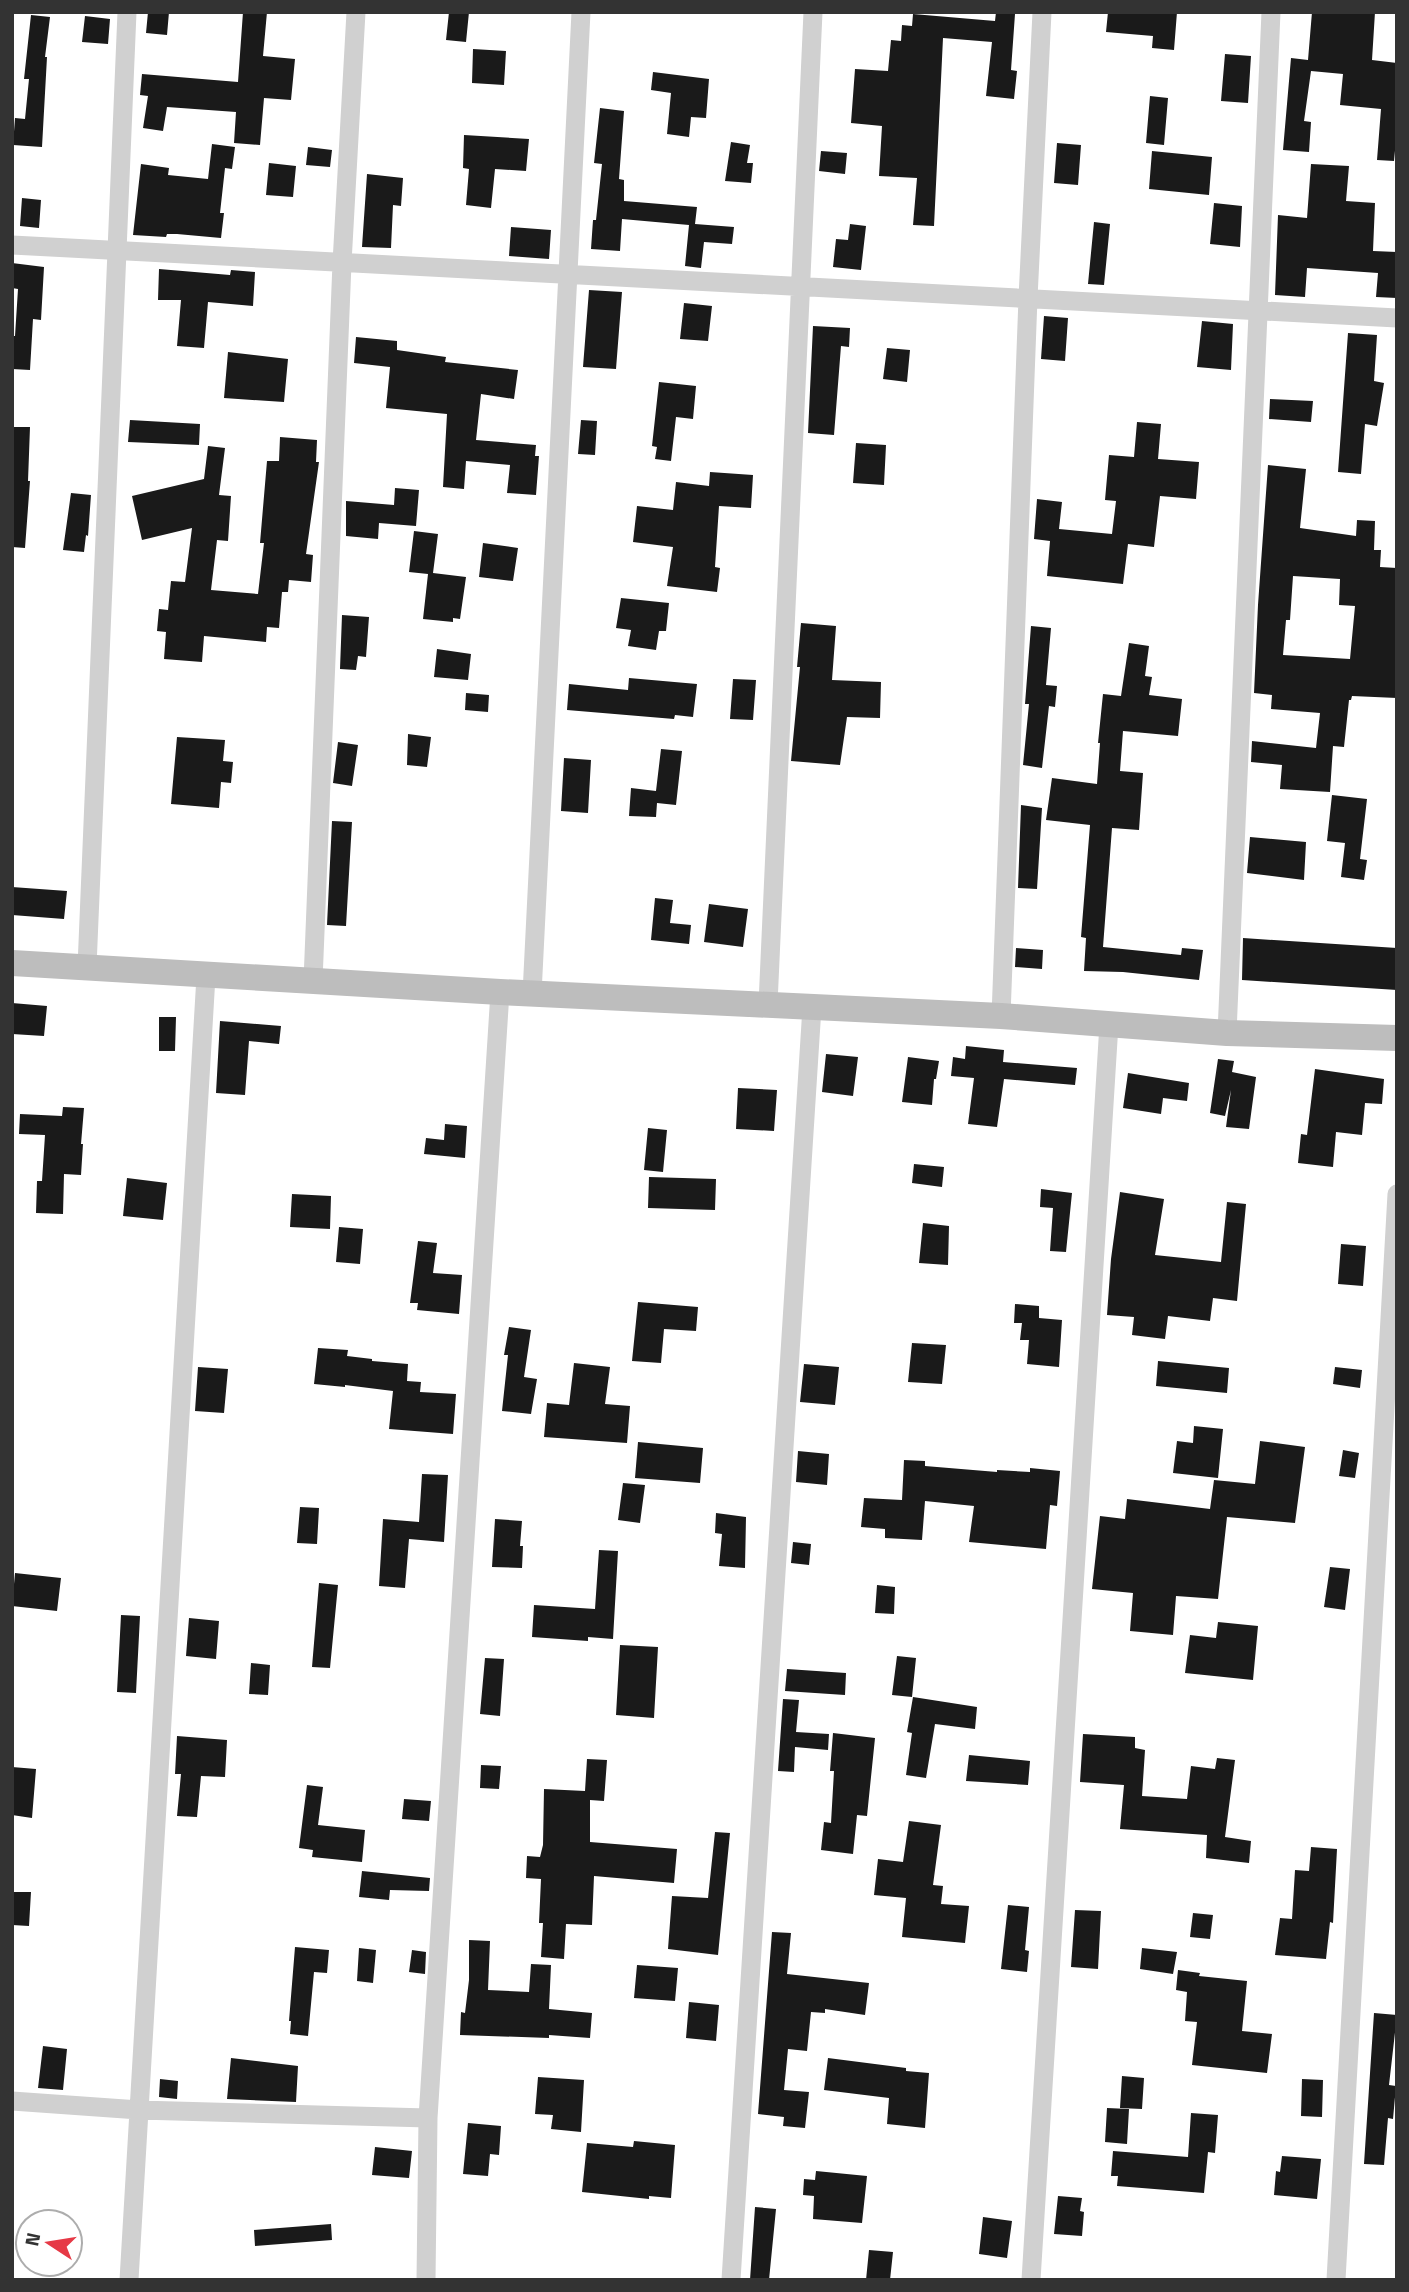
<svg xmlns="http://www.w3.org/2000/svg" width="1409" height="2292" font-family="'Titillium Web',sans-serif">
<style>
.building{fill:#1a1a1a;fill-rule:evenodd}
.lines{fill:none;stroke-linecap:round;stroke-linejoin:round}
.street{stroke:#d0d0d0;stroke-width:19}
.secondary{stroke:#bdbdbd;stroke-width:26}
</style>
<rect width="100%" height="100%" fill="#fff"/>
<path class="building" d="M148,12h21l-2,23 -21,-2z
M243,12h24l-4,44 32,3 -4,41 -27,-2 -4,47 -26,-2 2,-31 -69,-5 -4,24 -20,-3 5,-32 -8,-1 2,-21 96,8z
M449,12h20l-3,30 -20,-2z
M996,12l19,2 -4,56 6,1 -3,28 -28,-3 6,-54 -49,-4 -9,188 -21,-1 4,-47 -38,-2 3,-50 -31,-3 4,-54 33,2 3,-31 10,1 1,-16 10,1 1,-12 82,7z
M1108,12h69l-3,38 -22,-2 1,-12 -47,-4z
M1312,12h63l-3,48 25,3v67l-3,31 -17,-1 4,-51 -41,-4 3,-31 -32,-3 -7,50 7,1 -2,30 -26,-2 8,-92 17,2z
M31,15l19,2 -5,40h2l-5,90 -29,-2 2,-27 10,1 4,-40h-5z
M85,16l25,3 -2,25 -26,-2z
M473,49l33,2 -2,34 -32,-2z
M1225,54l26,2 -3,47 -27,-2z
M653,72l56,7 -3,39 -15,-1 -2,20 -22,-3 4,-41 -20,-3z
M1150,96l18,2 -4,47 -18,-2z
M600,108l24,3 -5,68 5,1v21l73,6 -2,17 39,3 -2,17 -28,-2 -3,26 -16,-2 4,-41 -67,-6 -2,32 -29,-2 2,-29h3l6,-56 -8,-1z
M464,135l65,4 -3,32 -31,-2 -4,39 -25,-3 3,-36 -6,-1z
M731,142l19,3 -3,18h6l-2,20 -26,-2z
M1057,143l24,2 -3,40 -24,-2z
M212,144l23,3 -3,22 -7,-1 -5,45h4l-3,25 -44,-4h-10l-1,3 -33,-2 8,-71 28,4 -1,7 40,4z
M308,147l24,3 -2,17 -24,-2z
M821,151l26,2 -2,21 -26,-3z
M1152,151l60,6 -3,38 -60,-6z
M269,163l27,3 -3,31 -27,-2z
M1311,164l38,2 -3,35 29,2 -2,48 24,1v46l-21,-1 2,-24 -71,-5 -2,29 -30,-2 3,-80 29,3z
M367,174l36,4 -2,28 -8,-1 -2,43 -29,-1z
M22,198l19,2 -2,28 -19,-2z
M1214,203l28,3 -2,41 -30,-3z
M1094,222l16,2 -6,61 -16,-1z
M850,224l16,2 -5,44 -28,-3 3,-28 12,1z
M511,227l40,3 -2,29 -40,-3z
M12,263l32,4 -3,53 -8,-1 -3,51 -18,-1v-33h3l3,-47 -6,-1z
M159,269l71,6 1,-5 24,2 -2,34 -45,-4 -4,46 -27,-2 4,-46h-23z
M589,290l33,2 -6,77 -33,-2z
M684,303l28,3 -4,35 -28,-2z
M1044,316l24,2 -3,43 -24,-2z
M1202,321l31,3 -2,46 -34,-3z
M813,326l37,2 -1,19 -8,-1 -7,89 -26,-2z
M1348,333l29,2 -3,46 10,2 -7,43 -12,-2 -4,50 -23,-2z
M356,337l41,4v9l49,7 -1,5 73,8 -4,29 -33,-5 -5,46 60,5 -1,11h4l-3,39 -29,-2 3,-28 -44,-4 -2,28 -21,-2 4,-73 -61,-6 4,-41 -36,-4z
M887,348l23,2 -3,32 -24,-3z
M228,352l60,7 -4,43 -60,-4z
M659,382l37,4 -3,33 -17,-2 -5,44 -16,-2 2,-12 -5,-1z
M1270,399l43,2 -2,21 -42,-3z
M130,420l70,4 -1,21 -71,-3z
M581,420l16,1 -2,34 -17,-1z
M1137,422l24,2 -3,35 41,3 -3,37 -36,-3 -6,51 -26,-3 -5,40 -76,-8 3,-35 -16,-2 3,-40 25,3 -3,27 53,5 4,-33 -11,-1 4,-45 25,2z
M12,427h18l-2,54h2l-5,67 -13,-1z
M280,437l37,3 -1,22h3l-13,92 7,1 -2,27 -22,-2 -1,12h-6l-3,36 -12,-1 -1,15 -62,-6 -2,26 -38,-3 2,-27 -9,-1 2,-22 9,1 3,-29 14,1 7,-54 -50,12 -10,-44 72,-17 4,-33 17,2 -6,47 12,1 -3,45 -11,-1 -6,50 47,4 6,-51h-4l7,-82h12z
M856,443l30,2 -2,40 -31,-2z
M1268,465l38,4 -6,59 56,8 1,-16 18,1 -1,29h7l-1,17 17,1v130l-45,-2 -1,4h-2l-5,47 -11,-1 -3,46 -50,-3 2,-24 -31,-3 1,-21 64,7 4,-35 -49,-4 1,-14 -18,-2 4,-88zM1293,576l47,3 -1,26 16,1 -5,53 -67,-4 3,-35h4z
M710,472l43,3 -2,33 -32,-2 -4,61 5,1 -3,24 -50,-6 6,-39 -40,-5 4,-36 36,4 3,-28 33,4z
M395,488l24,2 -3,36 -37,-3 -1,16 -32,-3v-35l48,4z
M71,493l20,2 -3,41 -2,-1 -2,17 -21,-2z
M414,531l24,3 -5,39 33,4 -6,42 -7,-1v4l-30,-3 5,-45 -19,-2z
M483,543l35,5 -5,33 -34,-4z
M621,598l48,5 -3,28h-7l-3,19 -28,-4 3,-16 -15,-2z
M342,615l27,2 -3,40 -8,-1 -2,14 -16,-1z
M801,623l35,3 -4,54 49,2 -1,36 -33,-1 -7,48 -49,-4 9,-94h-3z
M1031,626l20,2 -5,57 11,1 -2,21 -6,-1 -7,62 -19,-3 6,-61h-4z
M1129,643l20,3 -4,30 7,1 -3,18 33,4 -4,37 -55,-5 -3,40 23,2 -4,57 -27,-2 -9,119 78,8 1,-7 21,2 -4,30 -76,-8 -39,-1 2,-33 -5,-1 9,-112 -44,-5 6,-42 45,6 3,-41h-2l5,-49 18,2z
M437,649l34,5 -3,26 -34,-3z
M629,678l68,6 -4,33 -18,-2 -1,4 -107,-9 2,-26 59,6z
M733,679l23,1 -3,40 -23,-1z
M466,693l23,2 -1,17 -23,-2z
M408,734l23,3 -4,30 -20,-2z
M177,737l48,3 -2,21 10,1 -2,21 -10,-1 -2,26 -48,-4z
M338,742l20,3 -6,41 -19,-3z
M661,749l21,2 -6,54 -19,-2 -1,14 -27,-1 2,-28 25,3z
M564,758l27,2 -3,53 -27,-2z
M1332,795l35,4 -7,60 7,1 -3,20 -23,-3 4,-34 -18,-2z
M1021,805l21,3 -5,81 -19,-1z
M332,821l20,1 -6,104 -19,-1z
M1250,837l56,5 -2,38 -57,-7z
M12,887l55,4 -3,28 -52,-4z
M655,898l18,2 -3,23 21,2 -2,19 -38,-4z
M709,904l39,5 -5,38 -39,-5z
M1243,938l154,10v42l-155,-10z
M1016,948l27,2 -1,19 -27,-2z
M12,1003l35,3 -3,30 -32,-2z
M159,1017h17l-1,34h-16z
M220,1021l61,5 -2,18 -30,-3 -4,54 -29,-2z
M966,1046l38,4 -1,12 74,6 -2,17 -71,-6 -7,48 -29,-3 6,-46 -23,-2 2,-19 12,2z
M826,1054l32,3 -5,39 -31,-4z
M908,1057l31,4 -3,18h-2l-2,26 -30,-3z
M1218,1059l16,2 -2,11 24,5 -7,52 -23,-2 5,-37 -6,26 -15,-3z
M1315,1069l69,10 -2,25 -17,-1 -3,32 -26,-3 -3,35 -35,-4 3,-29 6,1z
M1128,1073l61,10 -2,18 -24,-3 -2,16 -38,-6z
M738,1088l39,2 -3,41 -38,-2z
M63,1107l21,1 -3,36h2l-2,31 -17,-1 -1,40 -27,-1 1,-32h5l3,-46 -26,-1 1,-20 42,2z
M445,1124l22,2 -2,32 -41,-4 2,-16 18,2z
M648,1128l19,2 -4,42 -19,-2z
M914,1164l30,3 -2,20 -30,-4z
M649,1177l67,2 -1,31 -67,-2z
M127,1178l40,5 -4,37 -40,-4z
M1041,1189l31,4 -6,59 -16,-1 3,-43 -13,-1z
M1120,1192l44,7 -9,56 66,7 6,-60 19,2 -9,97 -24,-3 -3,23 -42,-5 -3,23 -33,-4 2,-18 -27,-2 4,-56z
M292,1194l39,2 -1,33 -40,-2z
M923,1223l26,3 -1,39 -29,-2z
M339,1227l24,2 -3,35 -24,-2z
M418,1241l19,2 -4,30 29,2 -3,39 -42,-4 1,-7h-8z
M1341,1244l25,2 -3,40 -25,-2z
M638,1302l60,5 -2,24 -32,-2 -3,34 -29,-2z
M1015,1304l24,2v12l23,2 -3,47 -32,-3 2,-24h-9l2,-17h-8z
M509,1327l22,3 -7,47 13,2 -6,35 -29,-3 6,-56h-4z
M912,1343l34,2 -4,39 -34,-2z
M318,1348l30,2 -1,6 25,3v2l36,3 -1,17 14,1 -1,10 36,2 -3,40 -64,-5 4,-38 -48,-6v2l-31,-3z
M1158,1361l71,7 -2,25 -71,-7z
M574,1363l36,4 -5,37 25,2 -3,37 -83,-6 3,-34 22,2z
M804,1364l35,3 -4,38 -35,-3z
M198,1367l30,2 -4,44 -29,-2z
M1335,1367l27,3 -2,18 -27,-4z
M1194,1426l29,3 -5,49 -45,-5 4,-32 16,2z
M1260,1441l45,6 -10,76 -68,-6 -9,82 -42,-3 -3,39 -43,-4 3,-38 -41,-4 8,-73 25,3 2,-20 83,10 4,-29 41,4z
M638,1442l65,6 -3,35 -65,-5z
M1343,1450l16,3 -4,25 -16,-2z
M798,1451l31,3 -2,31 -31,-3z
M904,1460l21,1v5l72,6v-2l33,2v-4l30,3 -3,35 -7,-1 -4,44 -77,-7 5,-36 -49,-5 -3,39 -37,-2v-9l-24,-2 3,-29 38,2z
M422,1474l26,1 -4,67 -35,-3 -4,49 -26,-2 4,-67 36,3z
M623,1483l22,2 -5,38 -22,-3z
M300,1507l19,1 -2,36 -20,-1z
M716,1513l30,4 -1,51 -26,-2 3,-32 -7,-1z
M495,1519l27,2 -2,25h3l-1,22 -30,-1z
M793,1542l18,2 -2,21 -18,-2z
M599,1550l19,1 -5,88 -25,-2v4l-56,-4 2,-32 61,4z
M1330,1567l20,2 -5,41 -21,-3z
M15,1573l46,5 -4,33 -45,-5z
M319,1583l19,2 -8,83 -18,-1z
M877,1585l18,2 -1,27 -19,-1z
M121,1615l19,1 -4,77 -19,-1z
M189,1618l30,3 -3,38 -30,-3z
M1218,1622l40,4 -5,54 -68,-7 5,-38 26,3z
M620,1645l38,2 -4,71 -38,-3z
M897,1656l19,2 -4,39 -20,-2z
M485,1658l19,1 -4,57 -20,-2z
M251,1663l19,2 -2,30 -19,-1z
M787,1669l59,4 -1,22 -60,-4z
M913,1697l64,10 -2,22 -40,-5 -9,54 -20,-3 6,-42 -5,-1z
M783,1699l16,1 -3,32 33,2 -1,16 -33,-3 -1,25 -16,-1z
M833,1733l42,5 -8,78 -10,-1 -4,39 -32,-4 3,-28 7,1 3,-52h-4z
M1083,1734l52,3v11l10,2 -3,46 45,3 4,-33 24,3 2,-11 18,2 -10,77 26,4 -2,22 -43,-5 1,-23 -87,-6 4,-44 -44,-3z
M177,1736l50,4 -2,37 -24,-1 -4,41 -20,-1 4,-42h-6z
M969,1755l61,6 -2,24 -62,-4z
M587,1759l20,1 -3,41 -14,-1v42l87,7 -3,34 -80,-7 -2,49 -26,-1 -2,35 -23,-2 2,-34h-4l2,-44 -15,-1 1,-22 13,1 3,-12 1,-56 41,2z
M481,1765l20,1 -2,23 -19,-1z
M12,1767l24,2 -4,49 -20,-3z
M307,1785l16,2 -5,38 47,5 -3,32 -50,-5 1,-7 -14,-2z
M404,1799l27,2 -2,20 -27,-2z
M909,1821l32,4 -8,60 10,1 -2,18 28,2 -4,37 -63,-6 4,-39 -32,-3 4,-36 25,3z
M715,1832l15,1 -12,122 -50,-6 4,-53 36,2z
M1311,1847l26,2 -4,74 -3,-1 -4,37 -51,-4 5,-37 12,1 3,-49 14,1z
M362,1871l68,7 -1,13 -39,-1 -1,10 -30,-3z
M12,1892h19l-2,34 -17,-1z
M1008,1905l21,2 -4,43 4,1 -2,21 -26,-3z
M1075,1910l26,1 -3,58 -27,-2z
M1193,1913l20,2 -3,24 -20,-2z
M772,1932l19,1 -4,41 82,9 -4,32 -40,-6v4l-14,-1 -4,39 -19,-2 -4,41 25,2 -4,36 -22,-2 1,-9 -26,-3z
M469,1940l21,1 -2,49 41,2 2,-28 20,1 -2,44 43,4 -2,25 -41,-3v3l-89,-3 1,-23 4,1 4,-33z
M295,1947l34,3 -2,23 -13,-1 -6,64 -18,-2 1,-13h-2z
M359,1948l17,2 -3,33 -16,-2z
M1142,1948l35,4 -4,22 -33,-5z
M412,1950l14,2 -1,22 -16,-2z
M637,1965l41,3 -3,33 -41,-3z
M1178,1970l22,3 -1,3 48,5 -5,50 30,3 -5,39 -75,-8 5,-43 -12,-1 2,-29 -11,-2z
M689,2002l30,3 -3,36 -30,-3z
M1374,2013l23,2 -8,70 7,1 -3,33 -5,-1 -4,47 -20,-1z
M43,2046l24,3 -4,41 -25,-2z
M231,2058l67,8 -2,36 -69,-3z
M828,2058l78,10v3l23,2 -4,55 -38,-4 2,-26 -65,-8z
M1122,2076l22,2 -2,31 -22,-1z
M538,2077l46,3 -3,52 -30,-3 2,-14 -18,-1z
M160,2079l18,2 -1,18 -18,-2z
M1302,2079l21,1 -1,37 -21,-1z
M1107,2108l22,1 -2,35 -22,-2z
M1191,2113l27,2 -3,38 -7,-1 -4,41 -87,-7 1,-10h-7l2,-25 75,6z
M468,2123l33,3 -2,29 -9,-1 -2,22 -25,-2z
M634,2141l41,4 -4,53 -22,-2v3l-67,-7 5,-49 46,4z
M375,2147l37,4 -3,27 -37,-3z
M1282,2156l39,3 -4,40 -43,-4 2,-24 4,1z
M816,2171l51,5 -5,47 -49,-4 1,-23 -11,-1 1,-16 11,1z
M1058,2196l24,2 -2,13 4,1 -2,24 -28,-2z
M755,2207l21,2 -7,71h-19z
M983,2217l29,4 -5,37 -28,-4z
M331,2224l1,16 -77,6 -1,-16z
M869,2250l24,2 -3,28h-24z"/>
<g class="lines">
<path class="street" d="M12,245l1385,73
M87,967l40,-955
M313,981l29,-718 14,-251
M532,994l49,-982
M768,1004l45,-992
M1001,1016l27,-718 14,-286
M1227,1033l44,-1021
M12,2101l127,9 289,8
M129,2280l77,-1304
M426,2280l2,-162 72,-1126
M731,2280l81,-1273
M1031,2280l78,-1256
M1336,2280l61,-1086"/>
<path class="secondary" d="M12,963l488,29 501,24 226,17 170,5"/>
</g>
<rect width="1409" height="2292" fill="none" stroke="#333333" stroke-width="28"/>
<g transform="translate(49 2243) rotate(282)"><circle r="33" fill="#ffffff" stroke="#adadad" stroke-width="2"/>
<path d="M0-5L12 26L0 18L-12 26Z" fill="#e63946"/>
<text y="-10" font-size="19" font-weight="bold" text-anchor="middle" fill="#333333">N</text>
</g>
</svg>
